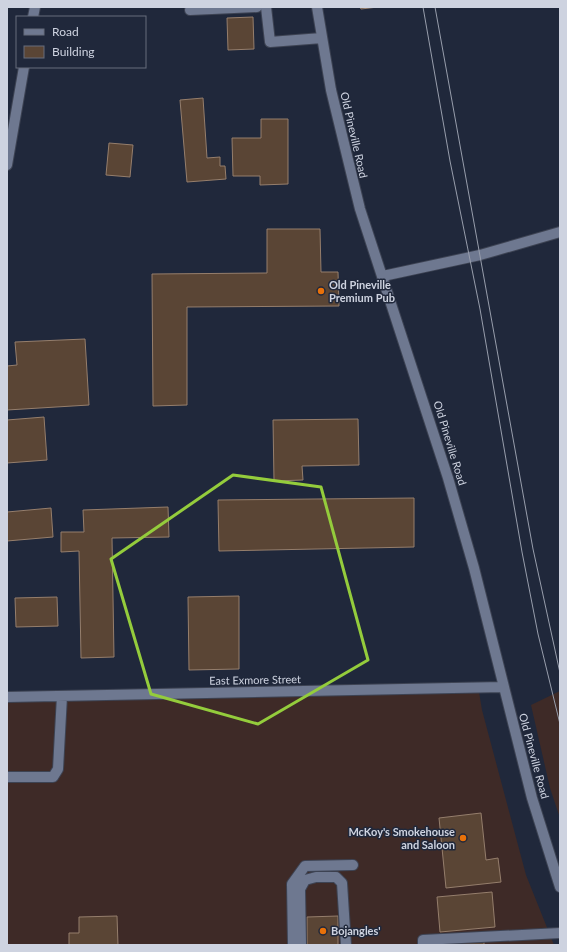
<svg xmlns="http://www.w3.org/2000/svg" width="567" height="952" font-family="Lato,sans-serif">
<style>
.commercial{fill:#3e2a27}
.building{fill:#5a4535;stroke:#957e6c}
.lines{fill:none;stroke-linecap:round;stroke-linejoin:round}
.minor-casing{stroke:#3d4353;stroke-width:12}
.minor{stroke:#6e7890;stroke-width:10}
.tram{stroke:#989eac;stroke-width:1}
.marked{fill:none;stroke:#94cc3c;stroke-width:3;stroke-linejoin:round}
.food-dot{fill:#e8710a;stroke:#20283b;stroke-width:1.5}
.labels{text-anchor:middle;stroke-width:3;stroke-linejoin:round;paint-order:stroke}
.street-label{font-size:11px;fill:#ced3e0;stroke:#20283b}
.poi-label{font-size:11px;font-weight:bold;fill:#ced3e0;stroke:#20283b;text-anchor:start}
</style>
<rect width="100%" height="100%" fill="#20283b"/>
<path class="commercial" d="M560,691v127l-10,-30 -19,-83z
M479,692l3,18 44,165 28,70h-547v-248z"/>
<path class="building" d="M360,7h18l-17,2z
M253,17l1,32 -26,1 -1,-32z
M203,98l4,60 13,-1v9h5l1,13 -39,3 -7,-82z
M261,119h27v65l-28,1v-9h-27l-1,-38h29z
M109,143l24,2 -3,32 -24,-2z
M267,229h53l1,43h17l1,34 -152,1v98l-34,1 -1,-132 115,-1z
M85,339l4,66 -82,5v-44l10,-1 -2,-23z
M44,417l3,43 -40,3v-43z
M358,419l1,46 -57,1 1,14 -29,1 -1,-61z
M414,498v49l-195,4 -1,-51z
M168,507l1,30 -57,1 2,119 -33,1 -2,-107 -18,1v-20h23l-1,-22z
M51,508l2,29 -46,4v-29z
M239,596v73l-50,1 -1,-73z
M57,597l1,29 -42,1 -1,-29z
M481,813l5,47 12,-2 3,24 -55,6 -7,-70z
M492,892l3,35 -55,5 -3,-35z
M117,916l1,29h-49v-12h10v-16z
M338,916v29h-31v-28z
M484,941v4h-29v-2z"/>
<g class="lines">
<defs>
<path id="minor" d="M266,7l4,35 52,-4
M317,7l14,83 29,119 88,269 26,90 58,230 28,89
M190,10l67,-3
M33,17l2,-10
M7,165l17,-98
M383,276l97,-21 80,-23
M7,697l496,-10
M7,777h46l5,-8 4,-73
M293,945l-1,-61 13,-18 48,-1
M301,945l-1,-56 5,-9 11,-3h20l6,6 4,62
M423,945v-5l137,-7"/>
</defs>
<use href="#minor" class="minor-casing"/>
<use href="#minor" class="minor"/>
<path class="tram" d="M423,7l27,154 30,148 42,243 16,82 22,90
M435,7l98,542 27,124"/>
</g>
<path class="marked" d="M233,475l88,12 47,173 -110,64 -107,-30 -40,-135z"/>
<g class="food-dot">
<circle cx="321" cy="291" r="4"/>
<circle cx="463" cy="838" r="4"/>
<circle cx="323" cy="931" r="4"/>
</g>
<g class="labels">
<g class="street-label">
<text transform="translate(354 135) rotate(77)" y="4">Old Pineville Road</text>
<text transform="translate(450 443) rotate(73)" y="4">Old Pineville Road</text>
<text transform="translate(255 680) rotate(-1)" y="4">East Exmore Street</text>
<text transform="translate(534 756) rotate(75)" y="4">Old Pineville Road</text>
</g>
<g class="poi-label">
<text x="329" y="289">Old Pineville<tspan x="329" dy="13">Premium Pub</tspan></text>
<text x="455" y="836" text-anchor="end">McKoy's Smokehouse<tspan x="455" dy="13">and Saloon</tspan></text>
<text x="331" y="935">Bojangles'</text>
</g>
</g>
<rect width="567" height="952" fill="none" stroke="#ced3e0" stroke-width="16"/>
<rect x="16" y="16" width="130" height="52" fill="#20283b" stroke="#666c7d"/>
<rect x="24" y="29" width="20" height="6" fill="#6e7890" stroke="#666c7d"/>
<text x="52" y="36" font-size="12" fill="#ced3e0">Road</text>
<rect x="24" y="46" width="20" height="12" fill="#5a4535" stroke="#666c7d"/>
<text x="52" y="56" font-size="12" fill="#ced3e0">Building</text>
</svg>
